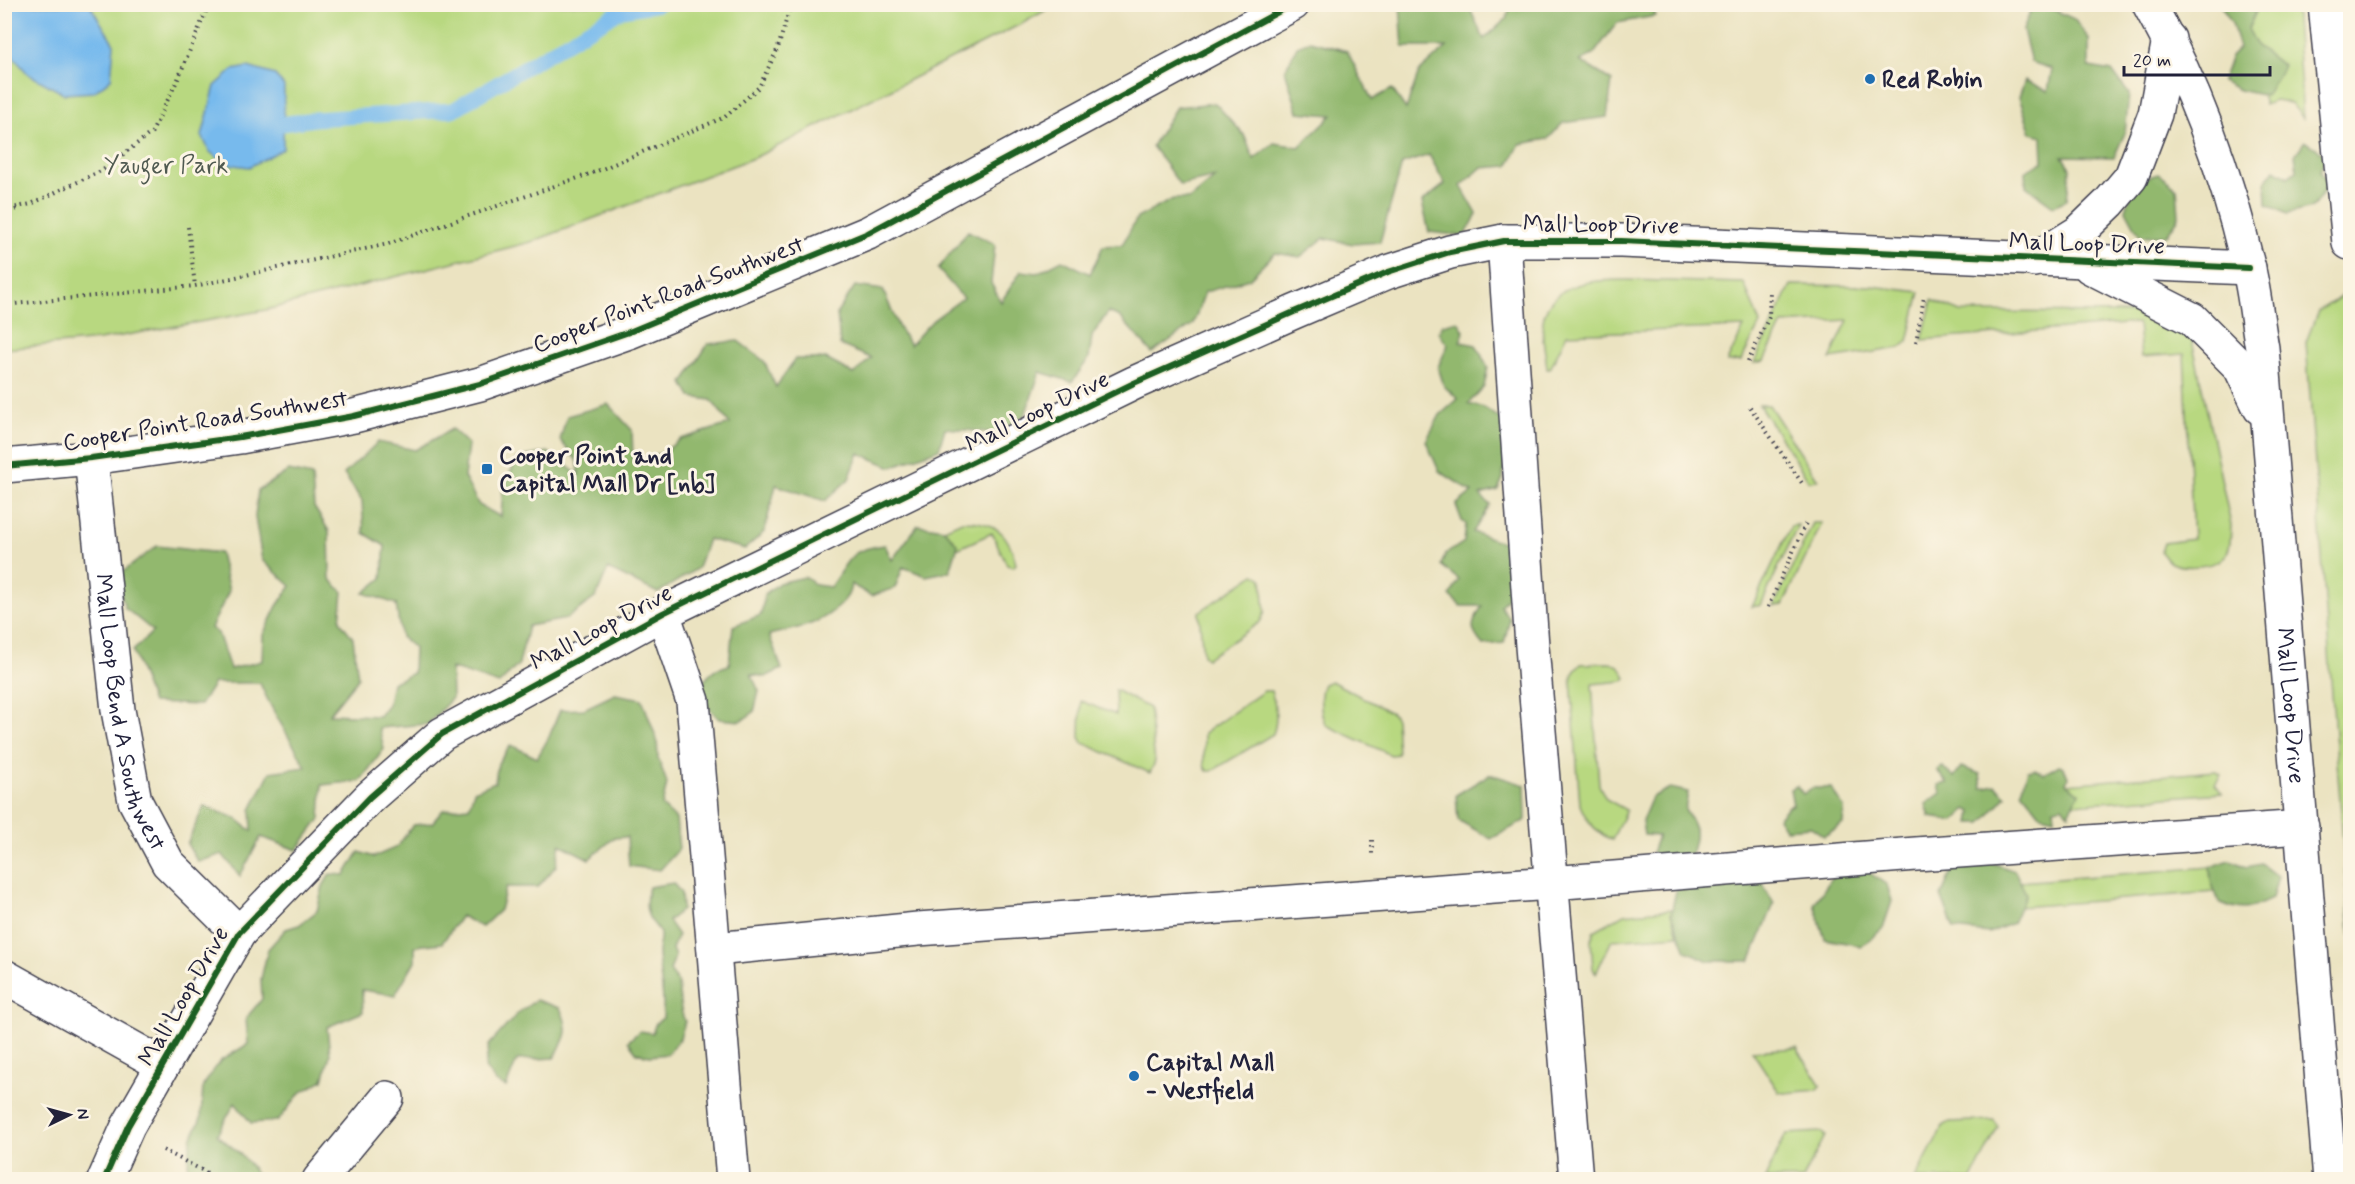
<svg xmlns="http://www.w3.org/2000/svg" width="2355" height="1184" font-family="Mynerve,sans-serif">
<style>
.green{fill:#b8d880;stroke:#6d7d5e;stroke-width:1.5}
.forest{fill:#92b86e;stroke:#5a6d54;stroke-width:1.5}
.water{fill:#77baed;stroke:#4c6e94;stroke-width:1.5}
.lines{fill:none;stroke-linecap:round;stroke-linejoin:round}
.stream{stroke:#77baed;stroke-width:15}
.minor-casing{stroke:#403f4f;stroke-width:36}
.major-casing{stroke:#403f4f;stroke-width:36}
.path{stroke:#403f4f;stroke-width:4;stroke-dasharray:1.5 4.5;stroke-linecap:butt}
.minor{stroke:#fff;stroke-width:33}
.major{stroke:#fff;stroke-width:33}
.cycleway-casing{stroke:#fcf5e5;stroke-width:10}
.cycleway{stroke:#1b5e20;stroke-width:6}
.poi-dot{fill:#1f6fb2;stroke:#fcf5e5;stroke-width:2}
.labels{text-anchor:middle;stroke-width:6;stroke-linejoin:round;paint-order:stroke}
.poi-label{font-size:24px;font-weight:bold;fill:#22223b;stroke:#fcf5e5;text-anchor:start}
.park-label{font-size:24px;fill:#4f5950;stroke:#fcf5e5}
.street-label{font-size:24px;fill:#22223b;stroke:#fcf5e5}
</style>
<rect width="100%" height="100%" fill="#fcf5e5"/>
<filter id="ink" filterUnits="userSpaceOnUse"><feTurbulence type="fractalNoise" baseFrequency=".0167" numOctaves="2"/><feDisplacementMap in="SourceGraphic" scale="12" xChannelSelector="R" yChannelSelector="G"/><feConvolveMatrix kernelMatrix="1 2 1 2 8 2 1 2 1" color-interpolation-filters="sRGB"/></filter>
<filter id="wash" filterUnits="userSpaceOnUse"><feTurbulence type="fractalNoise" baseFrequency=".008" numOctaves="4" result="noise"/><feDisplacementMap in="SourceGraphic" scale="24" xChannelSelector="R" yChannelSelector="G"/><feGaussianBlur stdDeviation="1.35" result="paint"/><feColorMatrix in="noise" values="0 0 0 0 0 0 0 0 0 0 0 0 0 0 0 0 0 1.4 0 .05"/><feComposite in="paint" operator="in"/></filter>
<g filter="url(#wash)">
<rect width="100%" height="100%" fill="#ebe3c1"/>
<path class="green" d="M4,5h1051l-30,17 -269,135 -225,85 -265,68 -167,30 -94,9z
M2263,5h32l8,113 -12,-15 -17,-2 -9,4 -3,-10 21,-29 -26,-20 -9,-17 9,-19z
M1667,281l77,2 16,41 -19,37 -14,1 17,-35 -177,7 -17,35h-3c-1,-16 -8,-40 -2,-56 15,-43 85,-32 122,-32z
M1791,285l80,1 49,6 -12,49 -8,7 -70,11 18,-39 -66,4 -18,37 -10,2z
M2350,291v645l-44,-594 12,-31z
M1932,300l29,12 169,1 23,3 38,19 40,190c-1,11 1,25 -8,33 -11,9 -39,11 -52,5 -4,-2 -7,-8 -10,-11l3,-9 29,-4 -9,-185 -43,3 -3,-34 -216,17z
M1759,405h10l49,75 -9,1z
M962,521c33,0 47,11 54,43l-3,3 -6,-2 -15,-32 -35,16v-4l-13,-16z
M1813,523h9l-39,82 -9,1z
M1798,525l-37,80 -9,2 39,-81z
M1255,574l7,5 3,33 -5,10 -53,36 -4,-3 -4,-43z
M1607,663c11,0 15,5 19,15l-3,3 -31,3 7,101 7,14 20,11 -14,30c-16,-8 -25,-18 -32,-35l-9,-125 3,-8 7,-8z
M1331,681l61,32 4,6 2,35 -7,1 -65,-30c-6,-10 -7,-32 -2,-41z
M1115,690l34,18 6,54 -5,11 -67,-30 -3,-6 1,-36 35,14z
M1264,691h7c5,13 7,30 2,43l-61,37h-5l-3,-6v-32z
M2216,771l5,4 -6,9 7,9 -148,11 5,-11 -12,-9z
M2210,867l1,14 4,11 -196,15 7,-13 -6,-12z
M1672,909l-1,5 7,21 -66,5 -16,33 -3,-4 -2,-29 3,-9 30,-17z
M1797,1048l24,38 -4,4 -33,3 -5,-1 -27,-41z
M1994,1120l4,7 -26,52h-57l28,-53 7,-4z
M1821,1132l4,4 -22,43h-38l21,-45z"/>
<path class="forest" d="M1400,5h68l16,34 22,-20 5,-14h140l5,11 -39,7 -24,32 -13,6 32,20 -5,36 -44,6 -15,16 -28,5 -12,22 -27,2 -20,18 16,28 -12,22 -36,-4 -7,-30 23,-18 -16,-29 -27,9 -22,78 -27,2 -29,-6 -24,19 -25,-4 -26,26 -44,13 -12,32 -41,29 -32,-36 -12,-5 -16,24 -3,22 -17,24 -32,-10 -15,43 -28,18 -52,-5 -6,21 -48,18 -32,-14 -10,26 -24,22 -49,-16 -12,47 -19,17 -37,-10 -10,29 -40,25 -50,-24 -12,28 -30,22 -38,7 -9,38 -20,20 -48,-16 1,30 -24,26 -49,4 5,21 -24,32 -38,4 -2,34 -23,31 -36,-13 -21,39 -18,-22 -24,8 -11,-18 17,-38 31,12 17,13 -1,-21 19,-38 36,-5c-15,-28 -34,-54 -46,-84h-46l-14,22 -48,-2 -19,-52 20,-20 -28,-23 -9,-31 41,-31 63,7 9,38 -18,37 7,5 12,36 32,-8 1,-26 14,-29 14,-20 -29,-26 -7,-43 3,-27 31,-19 23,5 2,31 15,24 1,48 13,13 -3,29 13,17 5,40 -29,36 50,2 9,-12 4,-21 21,-10 1,-25 -13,-11 -5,-33 -32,-11 18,-15 3,-32 -21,-13 -2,-32 -18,-27 34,-32 37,8 37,-21 16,15 -4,33 15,28 22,12 2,-31 15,-28 30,-6 31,23 -1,-13 -18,-22 7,-24 41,-12 24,26 1,31 29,-8 19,-14 49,-15 -19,-24 -20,-3 -8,-14 25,-39 30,-3 26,20 12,26 19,-28h31l28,15 17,-16 -31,-13 -3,-32 18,-27 28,4 16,38 11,17 23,-25 30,-22 -25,-29 30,-38 27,13 -4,39 10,19 20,-31 16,2 25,-13 28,14 13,-28 19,-1 15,-27 36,-19h17l26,-22 -36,8 -28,-39 24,-39 39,-4 29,32 10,24 20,-16 25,4 33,-32 -34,-3 -13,-42 12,-24 13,-5 37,10 25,49 20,-11 14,20 13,-37 28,-25h-44z
M2033,5h19v4l22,10 15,20v28l23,4 17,23 -4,39 -11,24 -52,-1 8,12 -3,32 -14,6 -27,-20 -1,-15 18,-9 -1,-26 -11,-3 -12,-36 6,-17 23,11 4,-22 -21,-7 -8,-32z
M2220,5h43l-7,5 -8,19 9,17 26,20 -17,30 -27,-6 -17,-9 9,-25 8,-8 -7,-25z
M2305,141l22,14 -7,16 9,14 -17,23 -25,6 -20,-10 -1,-23 9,-12 13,8 9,-7 -2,-15z
M2158,174l19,14 2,29 -12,18 -27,1 -14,-26 9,-29z
M1458,321l6,10 -4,11 16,3 12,22 -4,20 -16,17 16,4 23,15 -4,55 -5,12 -18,5 10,10 -17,27 35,12c7,27 13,41 -8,62l10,13 -6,24 -21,2c-15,-17 -11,-21 -1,-39h-21l-11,-10 9,-16 -18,-15 5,-11 18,-12 2,-18 -4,-3 -6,-16 16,-13 -33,-21 -13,-30 14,-26 18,-16 -14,-13 -6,-19 10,-22 -9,-12 3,-8z
M918,525l26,4 14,16 -8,26 -24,5 -23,-9 -8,21 -24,8 -20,-12c-1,10 -4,13 -10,20 -22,22 -43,24 -72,31l13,34 -17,8 -14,-3 8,17 -5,21 -13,9 -22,-2 -14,-15 -3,-21 12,-13 15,-5 4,-39 28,-11 4,-21 14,-11 26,-6 11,8 14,2c21,-28 16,-37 55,-42l7,15z
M615,694l27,5 15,41 1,18 9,25 -5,23 14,13 3,30 -19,21 -31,-4 -2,-29 -13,1 -25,21 -29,-15 -4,22 -18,21h-32l-6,23 -18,17 -21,-11 -19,27 -27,3v15l-20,34 -33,-5 1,22 -36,15 3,28 -7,25 -23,13 -22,28 -27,2 -16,-20 -18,32c17,14 33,24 41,44h-79l8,-9 4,-31 10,-21 2,-32 17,-25 28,-17 -2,-26 16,-19 -1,-20 7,-30 18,-20 13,-4 18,-14 6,-25 7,-12 15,1 14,-23 15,5 23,-10 16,-22 19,-2 11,-13 26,-3 5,-16 21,-9 3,-19 13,-18 26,13 12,-21 11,-27 24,-1z
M2059,765l5,2 4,10 -2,6 13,10 -10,21 -6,-8 -9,2 1,10 -14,-3 -19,-24 6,-21 7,-1 9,5z
M1943,767l11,10 7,-10 19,7 2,14 13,-3 11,11 -24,27h-12l2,-11 -5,-3 -13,12 -24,-4 -4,-13 15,-11 -2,-8 8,-2 -10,-13z
M1490,774l35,11 1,35 -35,19 -33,-19 -2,-25z
M1797,786l6,8 9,-6h19l13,20 -1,16 -19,12 -13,-9 -26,2 -7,-11 11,-12 4,-1 -3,-16z
M1670,788l18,4 -3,18c12,18 13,23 6,44l-23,2 -16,-3 6,-17 -14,-1 -2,-14 10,-24z
M1978,858l37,13 11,23 -13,29 -24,10 -35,-4 -13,-33 12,-28z
M2230,860l17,7 14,-3 17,13 -6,22c-23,11 -29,14 -53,3l-8,-21 -1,-14z
M1858,865l29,20 5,16 -9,27 -21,18 -37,-7 -11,-35 19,-28z
M1762,882l12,22 -24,57h-41l-23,-10 -15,-37 6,-28z
M673,883l8,10 1,17 -14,11 10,14 -6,14 3,7 -5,15c3,4 7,9 8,13 2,11 1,27 7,37l-5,17 -13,16 -17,2 -13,-3 -9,-12 12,-10 12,2 4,-10 7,-5c2,-22 -4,-44 -5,-65 0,-7 3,-13 2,-19 -2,-8 -7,-9 -10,-15 -6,-10 -4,-22 -1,-32z
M536,1000l24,8c11,22 6,30 -6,50l-37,2 -11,27 -9,-4 -12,-15 4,-23 29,-32z"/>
<path class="water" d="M4,5h86l24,39 -3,35 -17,13 -30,2 -36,-20 -23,-27z
M248,67l27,8 9,11 -1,63 -34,18 -23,-3 -16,-12 -8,-16 13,-50 18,-16z
M2350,429v70l-5,-61z"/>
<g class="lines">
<path class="stream" d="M263,121l19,3 32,-5 139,-9 169,-100 36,-6"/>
</g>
</g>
<g filter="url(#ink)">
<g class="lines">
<defs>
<g id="minor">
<path id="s1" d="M2149,4c46,83 78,170 99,262 7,27 9,55 14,82l68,832"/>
<path d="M2325,4l24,239h1"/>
<path d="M1504,241l28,405 44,534"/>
<path d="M2034,260l45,-28 30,-29 22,-26 24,-63 14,-75"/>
<path d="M2090,267l102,52 48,48 20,41"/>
<path id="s2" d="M91,458l27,252 17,91 33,62 71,70"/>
<path d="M663,613l30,88 40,479"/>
<path d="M715,949l203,-20 633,-46 365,-29 386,-27"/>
<path d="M4,976l159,89"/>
<path d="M104,1180l24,-54 111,-193 131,-136 72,-63 221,-121 471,-230 160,-71 94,-40 62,-20 54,-11h117l628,27"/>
<path d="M319,1180l68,-82"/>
</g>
<path id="major" d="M4,466l87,-8 149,-21 114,-21 126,-32 149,-52 239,-99 425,-229"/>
</defs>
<use href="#minor" class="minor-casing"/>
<use href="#major" class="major-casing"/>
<path class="path" d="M4,210l27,-6 72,-34 49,-38 26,-53 31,-75
M4,215l16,-7
M188,227l7,59
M4,305l191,-19 193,-42 207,-72 130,-55 34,-30 19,-39 13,-44
M1916,342l8,-45
M1748,362l21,-45 1,-28
M1750,407l52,76
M1768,607l38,-84
M1372,840v14
M163,1150l58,30"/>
<use href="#minor" class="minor"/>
<use href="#major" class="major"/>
<defs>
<path id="cycleway" d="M4,466l87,-8 149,-21 114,-21 126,-32 149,-52 239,-99 425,-229
M104,1180l24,-54 111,-193 131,-136 72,-63 221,-121 471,-230 160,-71 94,-40 62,-20 54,-11h117l628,27"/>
</defs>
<use href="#cycleway" class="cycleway-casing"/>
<use href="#cycleway" class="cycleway"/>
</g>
</g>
<g class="poi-dot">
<circle cx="1870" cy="79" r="6"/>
<rect x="481" y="463" width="12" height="12" rx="3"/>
<circle cx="1134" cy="1076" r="6"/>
</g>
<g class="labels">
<g class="poi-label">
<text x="1882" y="87">Red Robin</text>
<text x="499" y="463">Cooper Point and<tspan x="499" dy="28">Capital Mall Dr [nb]</tspan></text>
<text x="1146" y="1070">Capital Mall<tspan x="1146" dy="28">- Westfield</tspan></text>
</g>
<g class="park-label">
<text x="166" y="173">Yauger Park</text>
</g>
<g class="street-label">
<text transform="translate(1601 224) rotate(1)" y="8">Mall Loop Drive</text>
<text transform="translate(2087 243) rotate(2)" y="8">Mall Loop Drive</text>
<text transform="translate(668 294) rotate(-21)" y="8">Cooper Point Road Southwest</text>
<text transform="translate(1037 411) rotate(-26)" y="8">Mall Loop Drive</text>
<text transform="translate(205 420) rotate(-9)" y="8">Cooper Point Road Southwest</text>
<text transform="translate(601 627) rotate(-28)" y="8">Mall Loop Drive</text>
<text dy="8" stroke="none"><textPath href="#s1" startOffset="723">Mall Loop Drive</textPath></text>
<text dy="8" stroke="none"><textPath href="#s2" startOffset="258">Mall Loop Bend A Southwest</textPath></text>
<text transform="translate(183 996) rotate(-60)" y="8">Mall Loop Drive</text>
</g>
</g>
<rect width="2355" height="1184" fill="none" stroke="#fcf5e5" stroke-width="24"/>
<g transform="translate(69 1115) rotate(85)" stroke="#fcf5e5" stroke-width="4.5" paint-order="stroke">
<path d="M0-4.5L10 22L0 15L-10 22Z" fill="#22223b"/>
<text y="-9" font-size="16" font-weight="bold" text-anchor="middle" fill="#22223b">N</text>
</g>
<path d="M2124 66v9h146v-9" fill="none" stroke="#22223b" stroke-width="3"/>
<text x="2133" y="66" font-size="18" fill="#22223b" stroke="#fcf5e5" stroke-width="4.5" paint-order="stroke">20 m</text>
</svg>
